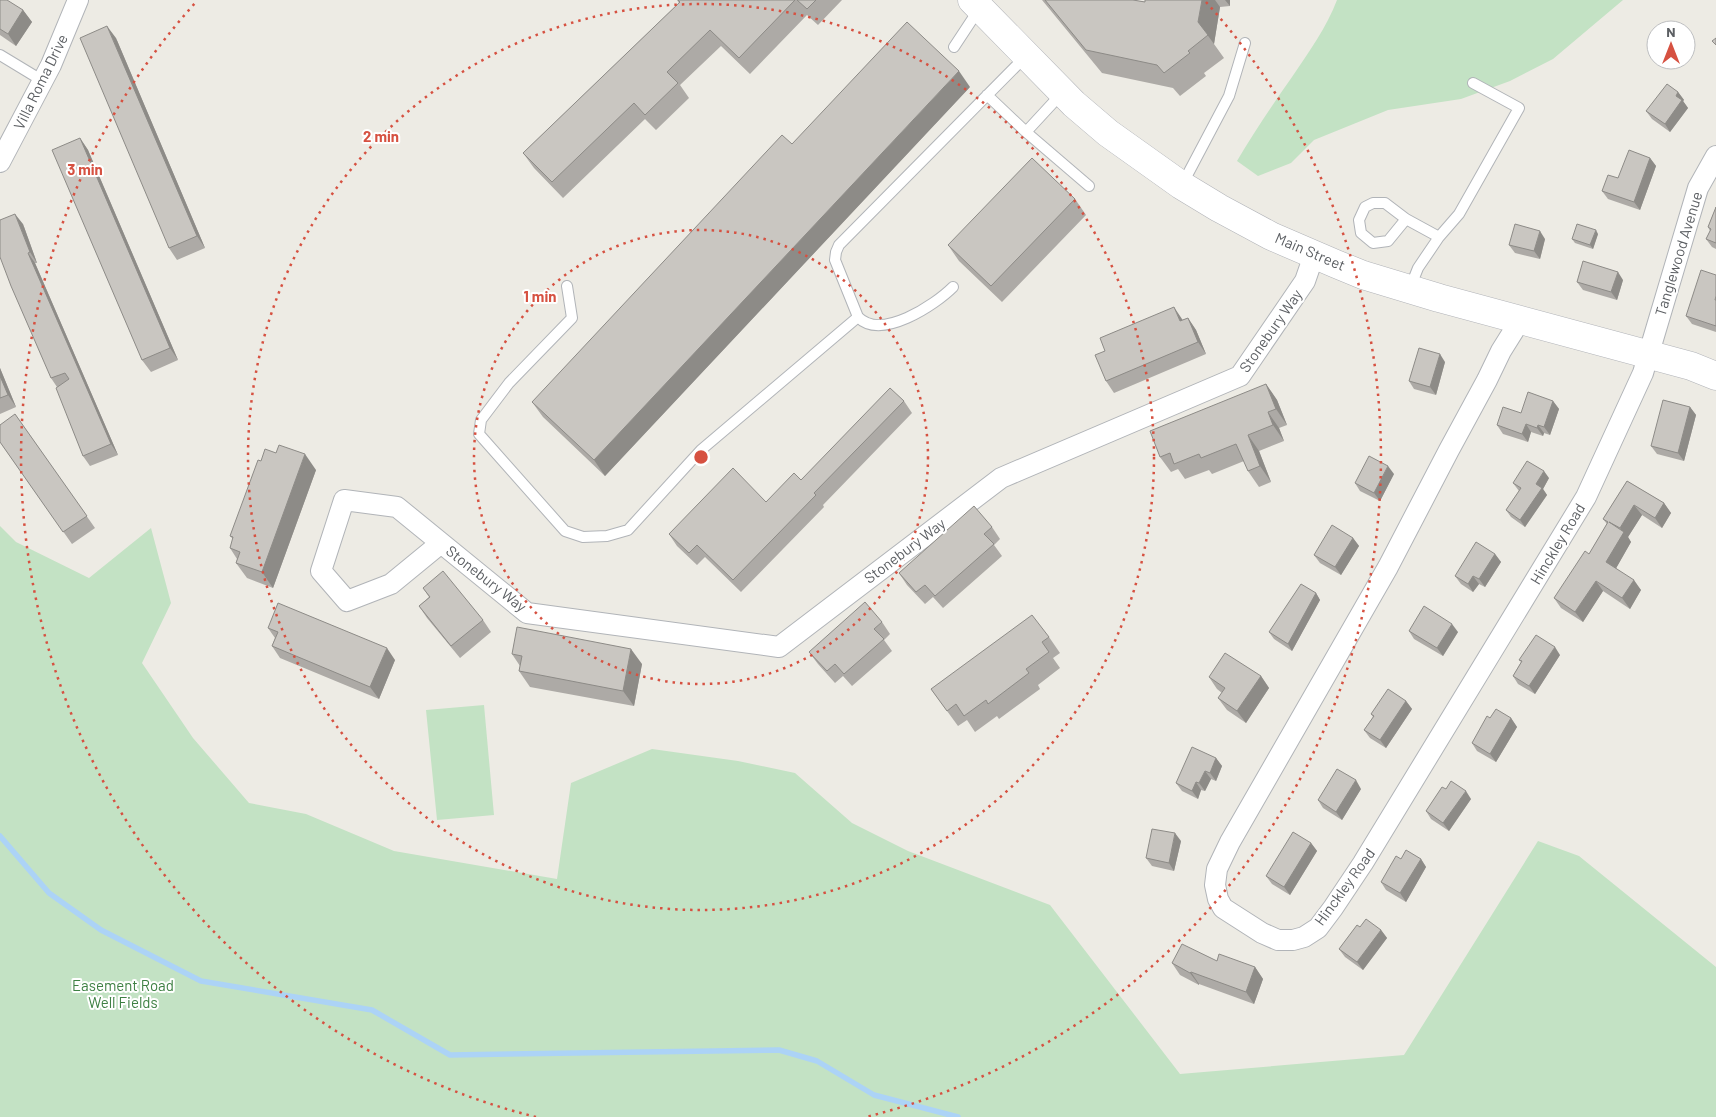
<svg xmlns="http://www.w3.org/2000/svg" width="1716" height="1117" font-family="Barlow,sans-serif">
<style>
.green{fill:#c3e2c4}
.lines{fill:none;stroke-linecap:round;stroke-linejoin:round}
.stream{stroke:#acd3f6;stroke-width:5.5}
.service-casing{stroke:#b1b4b8;stroke-width:12}
.minor-casing{stroke:#b1b4b8;stroke-width:22}
.secondary-casing{stroke:#b1b3b8;stroke-width:29}
.service{stroke:#fff;stroke-width:10}
.minor{stroke:#fff;stroke-width:20}
.secondary{stroke:#fff;stroke-width:28}
.wall{fill:#adaaa6}
.shaded-wall{fill:#8d8b87}
.building{fill:#c9c6c1;stroke:#8d8b87}
.ring{fill:none;stroke:#d65141;stroke-width:2.5;stroke-dasharray:2.5 5}
.labels{text-anchor:middle;stroke-width:4;stroke-linejoin:round;paint-order:stroke}
.street-label{font-size:15px;fill:#5c5f63;stroke:#fff}
.park-label{font-size:15px;fill:#3e8043;stroke:#fff}
.centre{fill:#d65141;stroke:#fff;stroke-width:2.5}
.ring-label{font-size:15px;text-anchor:middle;font-weight:bold;fill:#d65141;stroke:#fff;stroke-width:4;stroke-linejoin:round;paint-order:stroke}
</style>
<rect width="100%" height="100%" fill="#edebe4"/>
<path class="green" d="M1337,0h286l-70,59 -43,22 -49,18 -73,11 -74,30 -23,23 -33,13 -21,-15c17,-29 36,-57 55,-84 16,-24 35,-50 45,-77z
M0,526l16,16 73,36 62,-50 20,75 -29,60 51,75 56,65 57,11 88,37 163,28 14,-96 81,-34 86,12 57,12 57,50 56,28 142,54 130,169 224,-19 134,-214 41,15 137,111v150h-1716z
M484,705l10,110 -57,5 -11,-110z"/>
<g class="lines">
<path class="stream" d="M0,836l49,57 52,37 100,51 171,29 78,45 329,-5 38,11 57,34 84,22"/>
<defs>
<path id="service" d="M954,47l25,-38
M0,55l43,26
M987,95l39,37 63,54
M1026,132l36,-39
M1182,185l47,-89 16,-53
M1406,219l-18,22 -15,2 -12,-10 -2,-13 6,-13 8,-4h12l21,16 33,18
M567,286l5,32 -63,65 -28,37 -2,14 86,97 18,6 24,-1 21,-6 73,-80 157,-133
M953,287c-18,18 -72,54 -95,30l-23,-57 1,-8 3,-7 186,-188
M1410,288l8,-20 21,-31 20,-23 60,-106 -46,-25"/>
<path id="minor" d="M0,162l51,-97 27,-65
M1521,319l-20,32 -14,29 -38,70 -61,117 -158,275 -13,27 -2,16 3,14 5,9 39,25 16,7h15l11,-3 14,-9 15,-20 30,-45 223,-366 57,-124 55,-185 18,-32
M441,543l-50,41 -44,17 -26,-30 23,-71 53,7 130,106 252,34 222,-169 239,-102 65,-95 9,-26"/>
<path id="secondary" d="M972,0l102,104 34,29 73,52 38,23 52,28 65,28 27,11 76,23 252,68 25,10"/>
</defs>
<use href="#service" class="service-casing"/>
<use href="#minor" class="minor-casing"/>
<use href="#secondary" class="secondary-casing"/>
<use href="#service" class="service"/>
<use href="#minor" class="minor"/>
<use href="#secondary" class="secondary"/>
</g>
<path class="wall" d="M0,0l23,10 9,12 -16,24 -16,-11z
M677,0h165l-24,25 -11,-10 -57,59 -29,-28 -41,39 9,13 -33,32 -11,-11 -82,79 -29,-30 -11,-15 156,-150z
M1042,0h91l12,2v-2h85v6l-10,1 -6,37 10,14 -20,15 2,3 -26,20 -7,-8 -71,-15z
M116,38l89,210 -28,12 -8,-12z
M970,87l-365,389 -62,-59 -11,-15z
M1678,92l6,8 -1,1 5,7 -18,24 -18,-13 -6,-8z
M80,138l8,12 90,210 -27,12 -9,-12z
M1650,158l6,8 -16,44 -32,-11 -6,-8 16,-13z
M1075,199l11,16 -84,87 -43,-41 -11,-16z
M1716,207v42l-4,-2 -6,-8 4,-8 -2,-4z
M23,224l14,39h-2l83,192 -28,11 -7,-10 -26,-69 -6,-9z
M1598,234l-5,15 -18,-6 -3,-4z
M1545,239l-5,20 -25,-6 -6,-8z
M1716,275v57l-24,-8 -6,-8z
M1623,280l-6,20 -34,-10 -6,-8z
M1188,318l8,12 10,24 -92,39 -8,-12 76,-62v1z
M1445,362l-9,33 -22,-6 -5,-8z
M0,368l16,39 -16,7z
M1266,384l11,16 10,25 -8,3 5,13 -25,10 12,31 -12,5 -11,-16 -4,-10 -32,13 -3,-4 -24,9 -7,-10 -7,3 -11,-15z
M904,401l8,12 -89,92 1,2 -83,85 -36,-35 -8,8 -20,-19 -8,-12 97,-32 35,-22z
M1553,401l6,8 -9,26 -6,-2 -1,3 -12,-4 -3,10 -25,-8 -6,-9 24,-12z
M1690,407l6,8 -12,46 -27,-7 -6,-8z
M15,414l80,114 -23,16 -72,-102z
M261,461l55,9 -43,118 -26,-10 -11,-15 1,-4 -7,-11 3,-9 -3,-3z
M1394,474l-14,27 -20,-10 -5,-8z
M1549,478l-6,11 4,6 -22,32 -14,-10 -5,-7 13,-19 -6,-8z
M1627,481l37,22 7,10 -9,15 -20,-13 -14,22 3,5 -15,26 25,22 -11,19 -27,-18 -20,31 -22,-14 -7,-10 35,-44 18,-30 -4,-5z
M992,527l8,12 -6,6 8,11 -59,52 -10,-11 -8,7 -18,-19 -8,-12z
M1353,538l6,8 -18,29 -21,-12 -6,-8z
M1495,554l6,8 -16,25 -6,-3 -6,8 -12,-8 -6,-8z
M423,588l60,32 8,12 -31,26 -33,-40 -8,-12 10,-9z
M1316,593l4,7 -28,51 -18,-12 -5,-7z
M882,622l8,12 -6,6 8,11 -40,35 -9,-10 -8,7 -17,-19 -9,-12z
M268,628l127,32 -16,39 -99,-41 -8,-12 3,-8z
M1409,631l49,1 -15,24 -29,-17z
M1049,637l11,16 -7,5 7,10 -22,17 2,4 -41,30 -2,-3 -22,16 -8,-12 -9,6 -27,-37z
M512,654l130,10 -8,42 -104,-19 -11,-16 1,-5z
M1560,655l-25,39 -17,-10 -5,-8 8,-14 -2,-2z
M1261,676l8,12 -23,35 -19,-13 -9,-12 4,-5 -5,-4 -8,-12z
M1406,701l6,8 -26,39 -16,-10 -6,-8 9,-13 -2,-3z
M1490,718h21l6,9 -21,35 -19,-11 -5,-8z
M1216,758l6,8 -6,15 -5,-2 -6,12 -4,-1 -3,9 -16,-8 -6,-8z
M1361,789l-19,31 -19,-12 -5,-8z
M1446,789l25,10 -22,32 -18,-12 -5,-8z
M1181,841l-7,30 -22,-5 -6,-8z
M1311,843l6,8 -27,44 -18,-11 -6,-8z
M1401,859h20l5,8 -20,35 -20,-12 -5,-8z
M1360,927l21,3 6,8 -24,32 -18,-13 -6,-8z
M1217,961l38,6 8,12 -9,25 -55,-20v1l-19,-10 -8,-12z"/>
<path class="shaded-wall" d="M1202,0h13l5,7 -6,37 -16,-22z
M1225,0h5v6z
M23,10l9,12 -16,24 -8,-12z
M107,26l9,12 89,210 -8,-12z
M959,71l11,16 -365,389 -11,-16z
M1678,92l6,8 -1,1 5,7 -18,24 -5,-8 11,-28z
M80,138l8,12 90,210 -8,-12z
M1650,158l6,8 -16,44 -6,-8z
M15,214l8,10 14,39 -7,-11z
M1596,230l2,4 -5,15 -3,-4z
M1540,231l5,8 -5,20 -6,-8z
M28,253l7,10 83,192 -7,-11z
M1618,272l5,8 -6,20 -6,-8z
M1174,307l8,12 6,14 -8,-12z
M1188,318l8,12 10,24 -8,-12z
M1440,354l5,8 -9,33 -6,-8z
M0,368l16,39 -8,-12 -8,-19z
M1266,384l11,16 10,25 -11,-16z
M1553,401l6,8 -9,26 -6,-8z
M1690,407l6,8 -12,46 -6,-8z
M1268,412l11,16 5,13 -11,-16z
M1526,424l5,8 -3,10 -6,-8z
M1538,425l6,8 -1,3 -6,-8z
M1248,435l11,16 12,31 -11,-16z
M305,454l11,16 -43,118 -11,-16z
M1388,466l6,8 -14,27 -6,-8z
M1544,471l5,7 -6,11 4,6 -22,32 -5,-7 16,-36z
M1664,503l7,10 -9,15 -7,-10z
M1634,505l8,10 -14,22 3,5 -17,30 -8,-10 17,-29 -3,-5z
M1353,538l6,8 -18,29 -6,-8z
M1495,554l6,8 -16,25 -6,-8z
M1473,576l6,8 -6,8 -5,-8z
M1634,580l7,10 -11,19 -8,-11z
M1596,581l7,10 -20,31 -8,-10z
M1316,593l4,7 -28,51 -4,-7z
M1452,624l6,8 -15,24 -6,-8z
M1555,647l5,8 -25,39 -6,-8z
M387,648l8,12 -16,39 -9,-12z
M631,649l11,15 -8,42 -11,-15z
M1261,676l8,12 -23,35 -9,-12z
M1406,701l6,8 -26,39 -6,-8z
M1511,718l6,9 -21,35 -6,-8z
M1216,758l6,8 -6,15 -6,-8z
M1205,771l6,8 -6,12 -6,-8z
M1356,780l5,9 -19,31 -6,-8z
M1196,782l5,8 -3,9 -6,-8z
M1466,791l5,8 -22,32 -6,-8z
M1175,833l6,8 -7,30 -5,-8z
M1311,843l6,8 -27,44 -6,-8z
M1421,859l5,8 -20,35 -6,-9z
M1381,930l6,8 -24,32 -6,-8z
M1255,967l8,12 -9,25 -8,-12z
M1191,972l8,12v1l-9,-12z"/>
<path class="building" d="M0,0h7l16,10 -15,24 -8,-5z
M678,0h117l-56,58 -29,-28 -43,42 11,11 -33,32 -11,-12 -82,79 -29,-29 157,-151z
M797,0h19l-9,9z
M1045,0h88l12,2v-2h57l-4,22 10,13 -20,16 2,2 -26,20 -7,-8 -71,-15z
M907,22l52,49 -365,389 -62,-58 250,-267 10,9z
M107,26l90,210 -28,12 -89,-210z
M1716,38v7l-4,-4z
M1667,84l11,8 -2,4 6,4 -17,24 -19,-13z
M80,138l90,210 -28,12 -90,-210z
M1629,150l21,8 -16,44 -32,-11 6,-16 10,3z
M1032,158l43,41 -84,87 -43,-41z
M1716,207v36l-10,-4 5,-10 -3,-2z
M15,214l15,38 -2,1 83,191 -28,12 -27,-68 13,-9 -4,-6 -14,5 -40,-92 -11,-29v-37z
M1515,224l25,7 -6,20 -25,-6z
M1577,224l19,6 -6,15 -18,-6z
M1583,261l35,11 -7,20 -34,-10z
M1701,270l15,5v21l-1,4h1v26l-30,-10z
M1174,307l6,14 8,-3 10,24 -92,39 -11,-26 10,-4 -5,-13z
M1419,348l21,6 -10,33 -21,-6z
M0,376l8,19 -8,3z
M1266,384l10,25 -8,3 5,13 -25,10 12,31 -12,5 -12,-27 -35,14 -2,-4 -25,10 -4,-11 -10,4 -10,-26z
M890,388l14,13 -90,92 2,2 -83,85 -36,-35 -8,8 -20,-19 64,-66 33,34 28,-29 7,7z
M1528,392l25,9 -9,26 -6,-2 -1,3 -11,-4 -4,10 -25,-9 6,-18 18,6z
M1663,400l27,7 -12,46 -27,-7z
M15,414l72,102 -24,16 -63,-90v-17z
M279,445l26,9 -43,118 -26,-9 4,-11 -10,-4 3,-11 -3,-1 28,-76 3,1 4,-12 11,4z
M1369,456l19,10 -14,27 -19,-10z
M1527,461l17,10 -8,13 6,4 -22,32 -14,-10 15,-22 -8,-5z
M1627,481l37,22 -9,15 -21,-13 -14,23 -11,-6 15,10 -18,30 28,18 -12,18 -26,-17 -21,31 -21,-14 31,-47 4,3 19,-32 -5,-3z
M974,506l18,21 -8,7 10,10 -59,52 -10,-11 -9,7 -17,-19z
M1332,525l21,13 -18,29 -21,-12z
M1476,542l19,12 -16,25 -6,-3 -5,8 -13,-8z
M443,571l40,49 -32,26 -32,-40 11,-9 -7,-9z
M1301,584l15,9 -28,51 -19,-12z
M865,602l17,20 -8,7 10,10 -40,35 -9,-10 -8,7 -18,-19z
M278,603l109,45 -17,39 -98,-41 6,-14 -10,-4z
M1424,606l28,18 -15,24 -28,-17z
M1032,615l17,22 -7,5 7,10 -23,17 3,4 -41,31 -2,-4 -22,16 -8,-12 -9,7 -16,-22z
M517,627l114,22 -8,42 -104,-20 3,-15 -10,-2z
M1536,635l19,12 -26,39 -16,-10 9,-15 -3,-1z
M1225,653l36,23 -24,35 -19,-13 7,-10 -16,-11z
M1388,689l18,12 -26,39 -16,-10 10,-14 -3,-2z
M1496,709l15,9 -21,36 -18,-11 15,-27 3,2z
M1192,747l24,11 -6,15 -5,-2 -6,12 -3,-1 -4,9 -16,-8z
M1337,769l19,11 -20,32 -18,-12z
M1451,781l15,10 -23,32 -17,-12 16,-24 4,2z
M1152,829l23,4 -6,30 -23,-5z
M1293,832l18,11 -27,44 -18,-11z
M1406,850l15,9 -21,34 -19,-11 15,-26 5,3z
M1366,919l15,11 -24,32 -18,-13 18,-24 3,2z
M1182,944l35,17 2,-7 36,13 -9,25 -55,-20 -1,1 -18,-10z"/>
<g class="ring">
<circle cx="701" cy="457" r="227"/>
<circle cx="701" cy="457" r="453"/>
<path d="M536 1117A680 680 0 0 1 196 2M1206 2A680 680 0 0 1 866 1117"/>
</g>
<g class="labels">
<g class="street-label">
<text transform="translate(41 82) rotate(-64)" y="5">Villa Roma Drive</text>
<text transform="translate(1310 252) rotate(23)" y="5">Main Street</text>
<text transform="translate(1679 254) rotate(-73)" y="5">Tanglewood Avenue</text>
<text transform="translate(1271 331) rotate(-55)" y="5">Stonebury Way</text>
<text transform="translate(1558 544) rotate(-59)" y="5">Hinckley Road</text>
<text transform="translate(905 551) rotate(-37)" y="5">Stonebury Way</text>
<text transform="translate(486 579) rotate(38)" y="5">Stonebury Way</text>
<text transform="translate(1345 887) rotate(-54)" y="5">Hinckley Road</text>
</g>
<g class="park-label">
<text x="123" y="991">Easement Road<tspan x="123" dy="17">Well Fields</tspan></text>
</g>
</g>
<circle cx="701" cy="457" r="8" class="centre"/>
<g class="ring-label">
<text x="381" y="142">2 min</text>
<text x="85" y="175">3 min</text>
<text x="540" y="302">1 min</text>
</g>
<g transform="translate(1671 45)"><circle r="24" fill="#ffffff" stroke="#bebfc1"/>
<path d="M0-4L9 19L0 12L-9 19Z" fill="#d65141"/>
<text y="-8" font-size="14" font-weight="bold" text-anchor="middle" fill="#5c5f63">N</text>
</g>
</svg>
